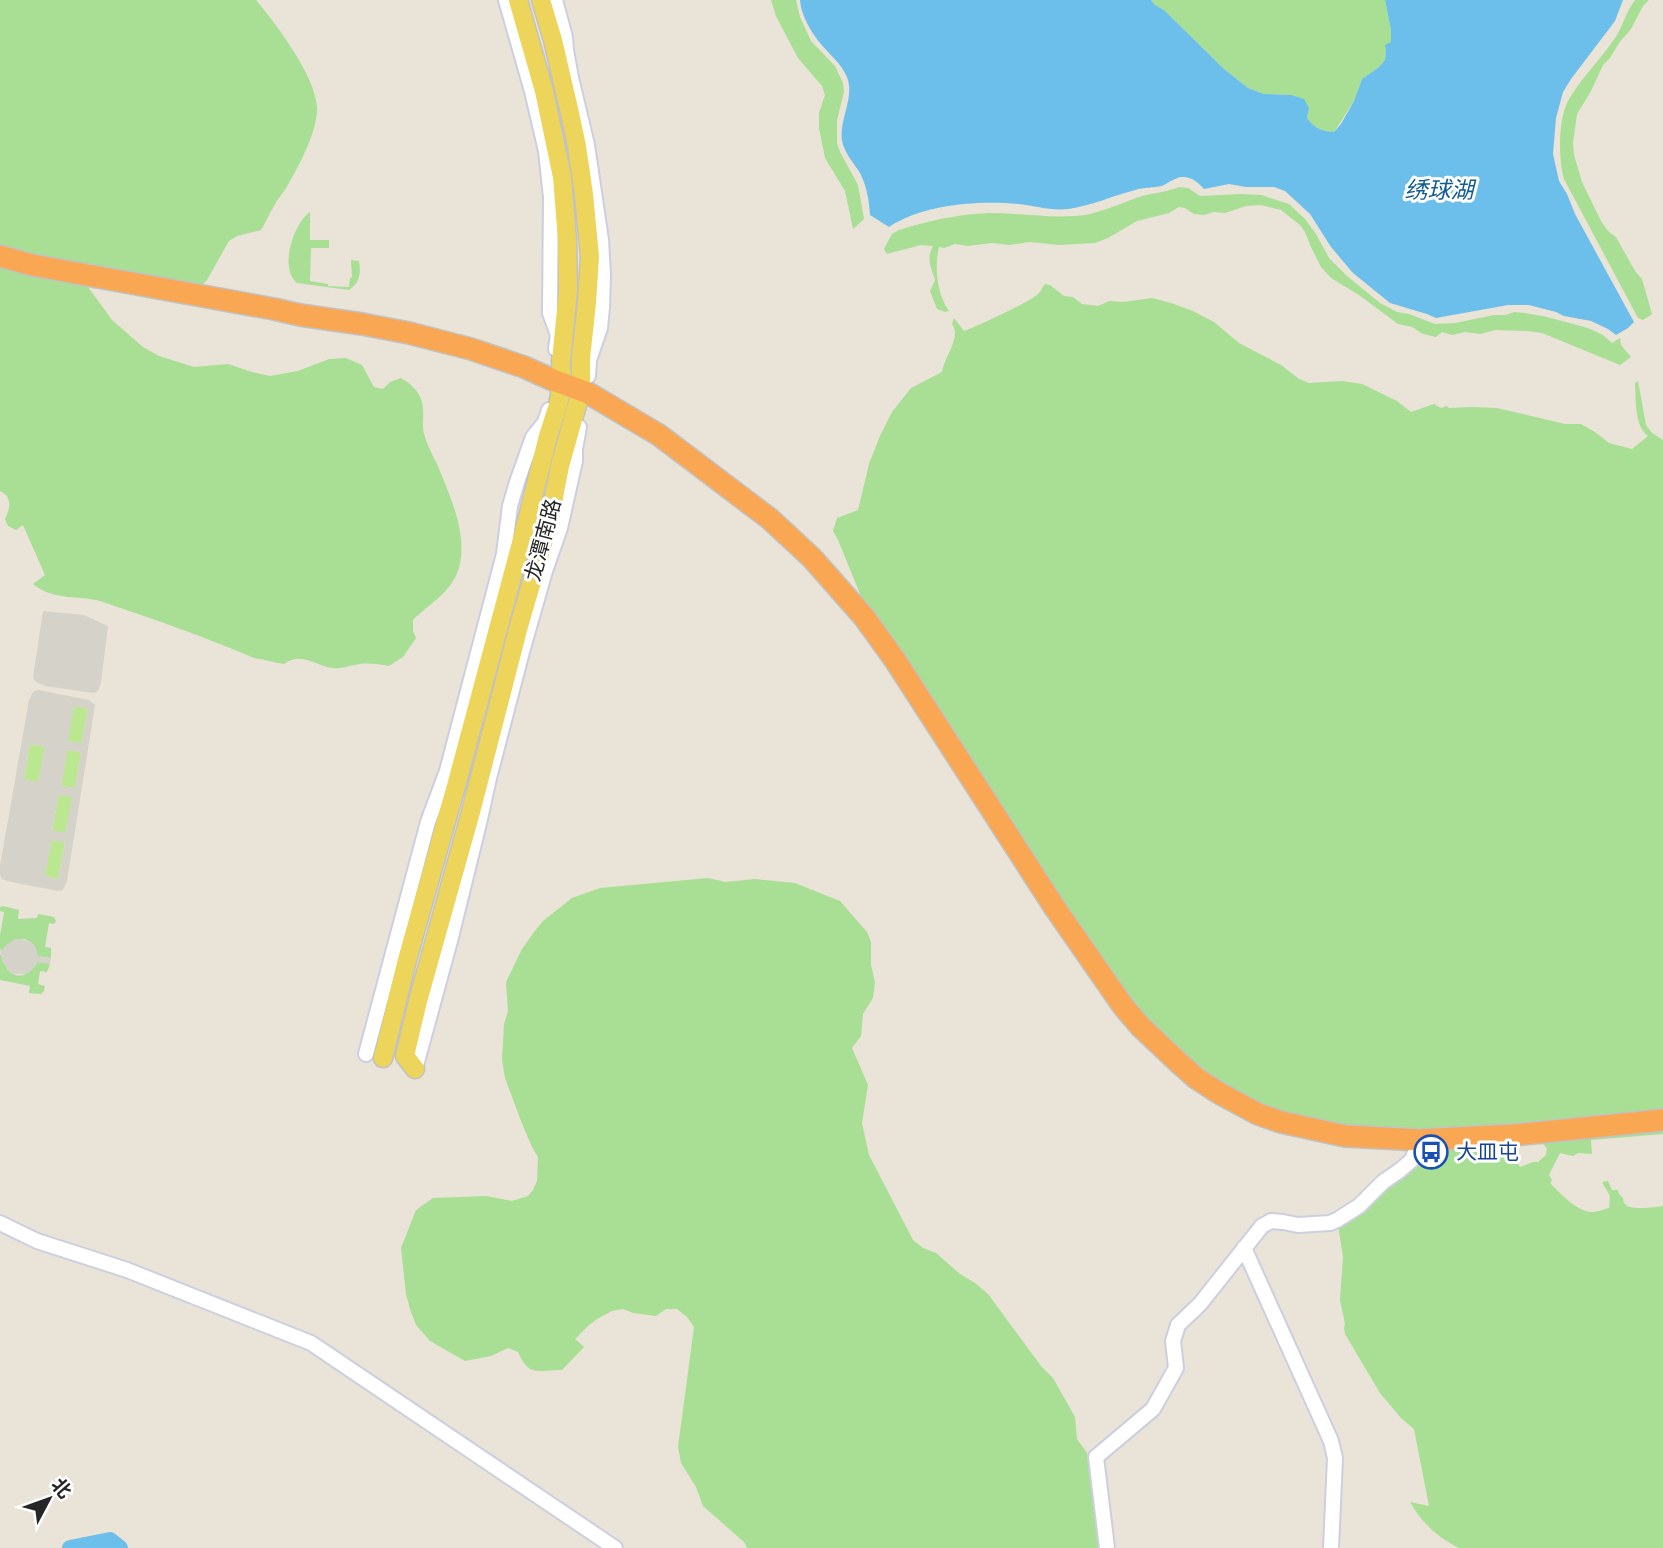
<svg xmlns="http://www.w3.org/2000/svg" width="1663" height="1548" font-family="Poppins,'Noto Sans SC',sans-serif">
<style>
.green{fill:#a8df95;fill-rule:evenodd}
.pitch{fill:#bbe790}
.plaza{fill:#d5d2ca;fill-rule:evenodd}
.water{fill:#6cbfea}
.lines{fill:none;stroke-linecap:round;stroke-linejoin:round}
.river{stroke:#6cbfea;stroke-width:16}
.minor-casing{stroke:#cdcfe0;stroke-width:18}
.major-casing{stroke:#c2c2c2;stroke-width:21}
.highway-casing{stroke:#c2c2c2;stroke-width:24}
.minor{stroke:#fff;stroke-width:14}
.major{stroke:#ecd55a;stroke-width:18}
.highway{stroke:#f9a752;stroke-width:21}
.labels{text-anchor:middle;stroke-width:6;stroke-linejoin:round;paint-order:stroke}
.street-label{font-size:21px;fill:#262626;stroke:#fff}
.transit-label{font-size:21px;fill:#164399;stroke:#fff;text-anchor:start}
.water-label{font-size:23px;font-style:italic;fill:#105b91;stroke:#fff}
</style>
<rect width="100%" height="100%" fill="#e9e3d8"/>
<path class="green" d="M0,0h256c20,24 59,75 61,107 1,24 -19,61 -31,81 -4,6 -9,12 -12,18 -5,8 -8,16 -13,24l-24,6 -8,5 -22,39 -4,4 -17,4 -186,-39z
M771,0h25l4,17 11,24 24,25 8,17 1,9 -7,28v23l3,9 18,33 6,34 -11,10 -8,-38 -20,-33 -6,-30v-15l6,-18 -3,-9 -24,-28 -8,-15 -14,-27z
M1151,0h234l6,31v11l-5,8 -1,10 -6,7 -17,12 -8,22 -20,31c-12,-1 -19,-3 -27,-14l2,-10 -18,-13 -27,-1 -16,-6 -24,-19 -60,-59 -9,-5z
M1635,0h14l-6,6 -12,23 -12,14 -9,15 -7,7 -13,28 -13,21 -4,29 1,12 8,27 20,41 7,9 7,5 19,34 7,8 10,35 -9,6 -5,-2 -74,-139c-6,-21 -6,-61 5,-80 13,-22 32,-40 46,-61 8,-12 11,-26 20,-38z
M1179,187l9,1 12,8 41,-2 20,1 28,9 16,15 11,15 13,24 18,18 33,27 17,9 12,2 26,10 20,-1 39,-8h12l8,-3 11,1 22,4 41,11 15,7 9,8 8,-5 1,7 10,12 -11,8 -78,-32 -14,-2 -32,-1 -16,4 -15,-2 -13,3 -10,-3 -6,5 -13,-3 -11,-7 -14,-3 -39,-29 -28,-17 -10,-11 -10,-20 -6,-15 -5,-7 -19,-15 -20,-5 -15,1 -21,7 -11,-1 -10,3 -10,-1 -9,-6 -6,-1 -10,6 -32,8 -29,17 -13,5 -36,2 -29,-3 -20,3 -18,-2 -24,3 -13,-2 -11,4 -5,-1c-5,20 -2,47 10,64l-4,1 -8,-3 -7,-18 5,-11c-4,-13 -9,-21 -2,-34l-12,-1 -34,9 -3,-5 8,-15 7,-4c28,-9 60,-16 90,-17 29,0 57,5 86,3 22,-1 46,-13 67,-20 12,-3 25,-4 37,-9z
M310,212v28h19v8h-18l-1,33 18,3v2l21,1 1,-9 2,-1 -1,-17 8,1c2,12 1,22 -10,29l-52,-7c-18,-14 -4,-59 13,-71z
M0,264l62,14 26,9 24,33 31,27 16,9 35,11 34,-3 24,8 18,4 28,-5 31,-12 17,-1 16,7 12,22 9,2 7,-7 11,-4c8,5 15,10 19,19 6,11 1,25 4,37 3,11 8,20 13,30 13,32 31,69 22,104 -7,24 -30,36 -46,52v11l3,7 -13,19 -14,9c-11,-2 -23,-4 -34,-1 -8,1 -14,4 -22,3 -18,-2 -32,-17 -49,-4 -10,-1 -20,-5 -30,-6 -49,-21 -98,-38 -148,-55 -24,-9 -52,-1 -73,-19l12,-9 -22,-50 -7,5 -8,-4 -3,-7c5,-10 8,-22 -5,-28z
M1045,284l5,1 14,11 9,1 9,7 16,2 11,-5 14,1 29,-4 19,5 22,8 21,11 25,21 42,22 18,14 10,4 33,-2 20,3 35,17 14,11 23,-8 7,4 6,-2 2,2 23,-1 25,1 68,16h16l14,8 14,11 23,6 16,-13c-14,-10 -12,-38 -13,-53l3,-2 8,44 6,8 11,7v675l-219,17 -137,-7 -89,-40 -78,-68 -275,-411 -27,-66 -5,-9 4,-13 21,-8 11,-46 11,-28 12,-24 19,-24 31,-16c2,-15 20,-35 10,-48l2,-6 10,13c10,-3 70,-31 75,-38 2,-2 3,-6 6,-9z
M708,878l17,4 30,-3 40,4 45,18 27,31 4,10v23l4,17 -2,16 -10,16 -2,22 -9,12 16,37 -6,38 7,32 44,85 10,8 13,5 24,21 15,9 13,11 53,72 12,12 22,39 2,22 10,14 6,37v17l7,41h-353l-3,-6 -41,-36 -7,-19 -15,-24 -3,-16 16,-120 -7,-10 -10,-8h-11l-10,7 -23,-3 -10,-4 -11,2 -15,8 -9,7 -13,13 9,8 -22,23c-23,-1 -32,9 -44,-18l-10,-4 -17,8 -26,5 -35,-20 -14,-16 -6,-16 -4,-15 -5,-46 15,-38 17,-12 53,-2 26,5 16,-5 5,-6 4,-9 1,-24 -6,-10 -11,-26 -16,-43 -3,-18 2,-36 4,-13 -2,-29 16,-33 12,-17 9,-11 29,-23 28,-10z
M3,906l16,4 -1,9 19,-1 1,-4 16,3 2,4 -2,3 -5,-1 -4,24 6,1v10l-13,-2c-8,-23 -19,-20 -35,-7h-3v-13l4,-24 -4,-1v-4z
M0,955h2c2,5 4,13 7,16 11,11 24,0 29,-10l12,3 -3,8 -7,-1 -2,13 7,2 -1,5 -3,3 -12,-1 1,-7 -30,-6z
M1663,1125v9l-72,6 1,14 -14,-1 -5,3 -13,-3 -11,22 3,5 -2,3c10,10 28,30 43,29 5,0 11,-3 16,-4l1,-12 -8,-14 6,-1 4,9h6l1,4 4,4c1,2 0,4 2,6 5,7 30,3 38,2v342h-204c-22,-11 -37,-25 -49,-46l19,4 -15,-77 -13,-11 -21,-25 -35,-59 -1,-6 1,-4 -5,-24 3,-43 -5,-32 82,-69 22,-2 -1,-7zM1542,1143l5,5 -1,7 -8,7h-5l-13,5 -6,-10 -1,-11z"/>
<path class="pitch" d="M74,706l14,3 -7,35 -14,-3z
M30,744l15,3 -7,36 -14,-3z
M67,750l14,2 -6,36 -14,-2z
M59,794l14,3 -8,36 -13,-2z
M51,840l14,2 -7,37 -13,-3z"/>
<path class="plaza" d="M43,611l41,4 24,11 -7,56 -3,9 -4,2 -49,-7 -9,-4 -3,-4z
M38,690l51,10 6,5 -28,176 -4,9 -5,1 -51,-10 -5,-2 -2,-4v-9l29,-166 4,-8zM74,706l14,3 -7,34 -13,-2zM30,744l15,3 -7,35 -14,-3zM68,750l13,2 -6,36 -14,-2zM59,795l13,2 -7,36 -13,-3zM52,840l13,3 -7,36 -13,-3z
M15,939h6l10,3 4,4 3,10 13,2 -1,6 -12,-2 -7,9 -5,3h-12l-5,-3 -7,-10 -2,-12h3l3,-4z"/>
<path class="water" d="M800,0h351l4,5 9,5 60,59 24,19 16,6 27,1 13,4 5,9 -2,10c8,11 15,13 27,14l7,-8 13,-23 8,-22 17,-12 6,-7 1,-10 -1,-5 6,-3v-11l-6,-31h238l-8,21 -44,58 -8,13 -7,26 -3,36 6,27 8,13 8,20 59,108 -6,6 -12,7 -8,-6 -17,-8 -27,-5 -8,-4 -27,-7h-21l-72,13 -9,-4 -37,-11 -37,-30 -22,-26 -21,-33 -25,-23 -11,-4h-28l-17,-3 -25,5c-6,-7 -13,-13 -23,-12 -6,1 -13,6 -19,9 -9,2 -18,1 -27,4 -23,6 -44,16 -67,19 -17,2 -32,-3 -49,-5 -39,-4 -97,0 -130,23l-19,-12c-1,-15 -3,-28 -10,-42 -6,-10 -16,-20 -18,-33 -3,-21 13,-42 5,-63 -6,-14 -18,-23 -27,-34 -9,-11 -19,-28 -20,-43z"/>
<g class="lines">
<path class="river" d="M70,1548l40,-8 10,8"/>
<defs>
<path id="minor" d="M506,0l26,91 14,60 5,46 -1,116 8,22 -2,14
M555,0l10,37 1,13 5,28 16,67 14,95 2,35 -1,32 -2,21 -11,32 -1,16
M366,1054l62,-232 19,-51 57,-217 6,-48 7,-24 16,-45 12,-15 4,-12
M415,1069l35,-128 30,-122 9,-41 34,-130 22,-77 15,-43 15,-67v-12l4,-22
M0,1223l37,18 90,29 184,73 304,205
M1244,1248l87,193 4,17 -4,90
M1107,1548l-11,-91 57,-48 23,-41 -3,-27 5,-16 22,-21 62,-78 9,-5 12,1 15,3 32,-2 7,-3 22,-14 24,-24 16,-11 13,-11 8,-20"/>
<path id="major" d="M383,1058l24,-98 49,-174 73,-273 19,-77 10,-31 4,-22 -1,-22 7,-71 -1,-50 -5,-63 -18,-86 -26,-91
M415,1069l-10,-13 13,-55 53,-189 48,-186 30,-103 11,-57 21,-75v-33l6,-55 3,-47 -6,-62 -7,-48 -7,-33 -17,-73 -12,-40"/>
<path id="highway" d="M0,256l32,9 242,44 26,6 62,9 47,9 62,16 53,18 29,13 35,13 71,42 111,84 42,39 52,59 31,43 160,248 68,98 17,20 37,35 19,17 23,15 39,21 23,8 64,14 75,4 94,-5 149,-15"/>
</defs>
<use href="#minor" class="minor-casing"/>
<use href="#major" class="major-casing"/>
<use href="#highway" class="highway-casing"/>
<use href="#minor" class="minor"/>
<use href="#major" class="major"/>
<use href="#highway" class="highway"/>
</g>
<defs>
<symbol id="bus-ring" viewBox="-11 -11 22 22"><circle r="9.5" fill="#fff" stroke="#1a4fb4" stroke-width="1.5"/><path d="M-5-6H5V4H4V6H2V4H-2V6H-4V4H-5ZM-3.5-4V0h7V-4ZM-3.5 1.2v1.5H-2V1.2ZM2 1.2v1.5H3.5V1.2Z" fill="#1a4fb4"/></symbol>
</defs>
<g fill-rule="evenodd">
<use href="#bus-ring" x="1412" y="1133" width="38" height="38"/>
</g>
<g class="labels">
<g class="street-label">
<text transform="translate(543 540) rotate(-75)" y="7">龙潭南路</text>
</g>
<g class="transit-label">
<text x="1456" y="1159">大皿屯</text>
</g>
<g class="water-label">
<text x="1439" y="198">绣球湖</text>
</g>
</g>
<g transform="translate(49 1499) rotate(49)" stroke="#ffffff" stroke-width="5" paint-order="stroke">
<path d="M0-5L12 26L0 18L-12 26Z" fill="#262626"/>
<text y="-10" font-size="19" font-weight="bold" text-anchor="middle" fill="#262626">北</text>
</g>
</svg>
